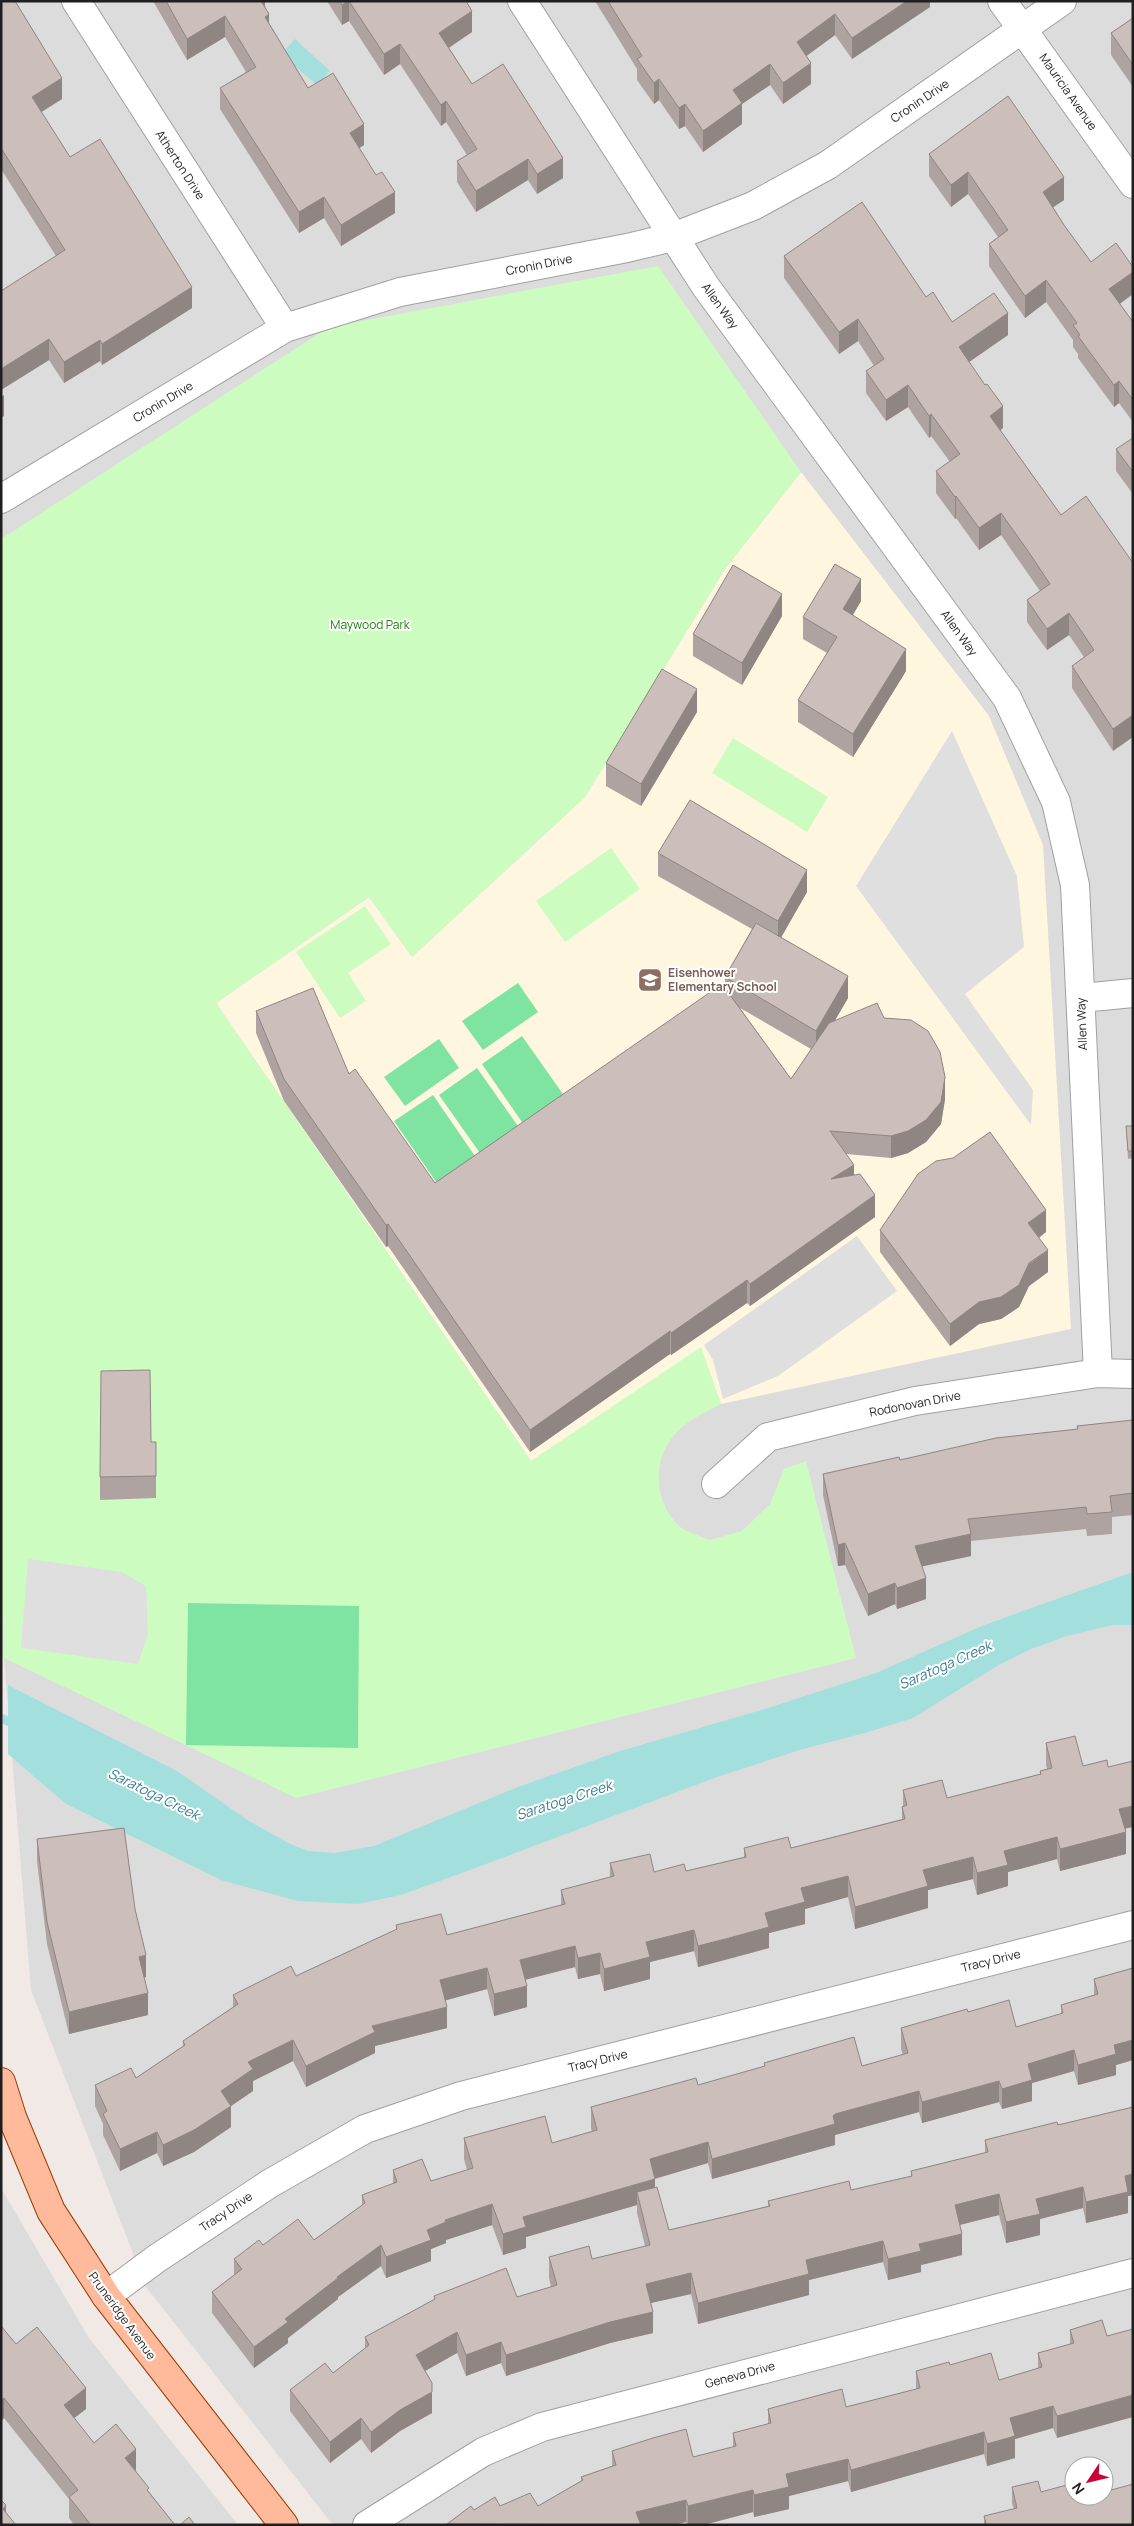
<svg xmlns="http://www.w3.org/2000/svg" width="1134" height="2526" font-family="Manrope,sans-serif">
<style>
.residential{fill:#dddcdc;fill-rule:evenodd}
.education{fill:#fff6df}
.park{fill:#ccfcc0}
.pitch{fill:#7fe3a1}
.parking{fill:#dfdfdf}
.water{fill:#a3e0dd}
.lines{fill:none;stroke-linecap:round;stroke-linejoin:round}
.stream{stroke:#a3e0dd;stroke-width:9}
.minor-casing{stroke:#a0a0a0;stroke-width:30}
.major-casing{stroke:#9a3d00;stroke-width:30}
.minor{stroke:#fff;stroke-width:28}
.major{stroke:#ffb99b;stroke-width:28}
.wall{fill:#afa3a1;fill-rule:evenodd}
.shaded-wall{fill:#8f8583}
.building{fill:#ccbebb;stroke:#8f8583}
.labels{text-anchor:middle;stroke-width:4;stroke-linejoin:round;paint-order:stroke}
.street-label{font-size:12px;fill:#1f1f1f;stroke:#fff}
.park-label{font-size:12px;fill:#1e8407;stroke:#fff}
.education-label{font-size:12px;font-weight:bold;fill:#785e54;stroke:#fff;text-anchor:start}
.water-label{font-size:14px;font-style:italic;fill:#3c7f93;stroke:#fff}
</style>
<rect width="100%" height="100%" fill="#f0e9e5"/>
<path class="residential" d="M1,1h1132v2524h-800l-187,-238 -115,-297 -27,-332 -3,-74zM1074,2466h30v30h-30z
M1,2188l88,150 149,187h-237z"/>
<path class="education" d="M801,472l188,244 54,129 28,484 -350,75 -20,-56 -170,113 -315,-458 153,-106 43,60 173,-160 140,-228z"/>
<path class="park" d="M658,266l143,206 -76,97 -140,228 -173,160 -43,-60 -153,106 315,458 170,-114 20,57c-13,7 -29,14 -40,24 -29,26 -30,70 -2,98 7,6 22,10 31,14l32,-9 28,-27 14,-35 22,-8 50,197 -560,140 -292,-140 -3,-74v-1045l328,-212z
M733,738l95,59 -21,35 -95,-59z
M611,848l29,41 -75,53 -29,-41z
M365,906l26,38 -43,29 18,28 -26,17 -44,-66z"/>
<path class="pitch" d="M518,983l20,29 -55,38 -21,-29z
M522,1036l43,61 -41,28 -42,-61z
M439,1039l20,29 -54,38 -21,-29z
M477,1068l43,61 -38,27 -43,-61z
M433,1095l44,64 -38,27 -45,-65z
M188,1603l171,3 -1,142 -172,-3z"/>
<path class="parking" d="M952,731l65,145 7,71 -59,47 68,96 -2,35 -175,-239z
M857,1236l40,55 -119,85 -55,23 -10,-39 -9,-15z
M28,1559l94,13 24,14 2,48 -10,30 -117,-16z"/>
<path class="water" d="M295,39l35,32 -13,14 -36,-31z
M1133,1572v53h-20l-46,11 -36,13 -34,17 -84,52 -48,15 -62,16 -86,28 -247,93 -69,25 -43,9 -61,-3 -76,-21 -155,-76 -58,-50v-69l169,86 72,50 41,23 19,7 26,2 39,-7 144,-59 102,-36 148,-43 108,-35 108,-48z"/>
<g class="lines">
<path class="stream" d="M1,1718l17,8"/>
<defs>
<path id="minor" d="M76,1l209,327
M522,1l184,286 301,411 49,104 19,83 23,488
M1002,1l131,183
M1,499l284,-171 115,-36 227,-44 46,-11 80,-31 75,-41 234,-164
M1082,998l51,-5
M716,1484l52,-47 147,-36 183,-28 35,1
M106,2296l50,-37 113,-75 96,-55 96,-33 672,-171
M367,2525l116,-73 59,-25 591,-154"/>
<path id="major" d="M1,2082l11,35 39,94 55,85 178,229"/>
</defs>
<use href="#minor" class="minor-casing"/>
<use href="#major" class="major-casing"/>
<use href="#minor" class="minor"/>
<use href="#major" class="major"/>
</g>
<path class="wall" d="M1,1l61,98 -21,13 29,45 122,151 -90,57 -2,-4 -36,22 -15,-23 -48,30v-99l55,-35 -55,-87z
M153,1h112v7l4,15 39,65 56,57 -5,3 36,65 -54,33 -17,-28 -25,15 -79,-124v-21l26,-16 -21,-35 -38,23z
M327,1h139l6,31 -23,16 23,36 91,94 -26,16 -9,-14 -52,32 -19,-30v-21l10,-6 -21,-33 -5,4 -41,-62 -16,11 -35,-54 -7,4z
M595,1h335v6l-78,52 -17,-24 -29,21 5,28 -28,20 -13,-19 -28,19v20l-39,28 -18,-26 -6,3 -20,-29 -5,4 -17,-24v-11z
M1133,18v69l-22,-32v-22z
M929,154l135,46 -11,7 11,18 27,37 42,32 -13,10 13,18v100l-14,-19 -5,4 -36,-49v-4l-5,-7v-7l-27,-38 -21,16 -36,-52v-22l9,-7 -30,-43 -17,13 -22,-31z
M784,256l142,41 26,25 56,13 -39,27 34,66 -3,2 61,85 72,48 -20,188 -41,-63v-22l12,-9 -15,-22 -22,15 -20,-28v-22l13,-9 -39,-56 -22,15 -23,-32 -1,1 -19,-26v-22l14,-9 -19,-26 -2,2 -21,-31 -22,14 -20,-28v-22l8,-5 -16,-25 -19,13 -55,-76z
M1133,438v56l-17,-23v-22z
M861,601l-8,14 53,56 -53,86 -55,-35v-22l29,-47 -24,-14v-22z
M782,616l-40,69 -49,-29v-22z
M697,712l-56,94 -35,-20v-23z
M658,853l149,39 -26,45 67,61 -13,22 49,-2 61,81 -4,25 -15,18 -18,11 -17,5 -45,-4 8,21 21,42 -125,89 -3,-3 -76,52 -1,-1 -140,98 -142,-206 -2,1 -102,-146 -28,-68v-22l93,63 86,109 290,-196v-10l27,-48 -94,-53zM740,1008l71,41 -20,30z
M1126,1126h7v32l-5,1z
M880,1230l166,2 -7,6 9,34 -19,14 -10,21 -18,12 -22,5 -29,22 -70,-94z
M1133,1420v95l-21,2v17l-25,2 -1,-7 -115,12v15l-49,10 4,33 -29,10 -2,-5 -27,12 -23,-51 -7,1 -15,-71v-21z
M151,1442l5,22v34l-56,2v-23z
M1046,1743l37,23 42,63 1,25 -66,17 -3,-12 -49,13v14l-31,9 -4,-16 -45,11v18l-73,21 -7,-32 -43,12v15l-36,9v15l-40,11 -31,8 -4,-16 -44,11v17l-46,12 -4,-17 -22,5 -3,-12 -50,13 2,27 -33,9 -7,-27 -42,11 2,28 -72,18v7l-69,34 -13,-26 -40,20v10l-22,15v21l-37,25 -31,14 -6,-13 -37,18 -17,-36v-11l-8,-18v-21l41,-7 47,-32v-5l50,-34v-12l63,-19 100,-46v-5l51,10 114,-30v-15l49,-13v-14l44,9 32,-1 58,-14v-9h47l111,-29v-12l1,-1v-16l44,8 93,-24v-3l7,-2 -1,-4z
M37,1839l98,70 11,68 -2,1 4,37 -79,19 -22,-90 -10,-83z
M1133,1968v92l-17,5v10l-38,10 -4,-14 -42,12v18l-30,8 -3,-7 -77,21 -3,-11 -84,23v10l-123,34 -4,-16 -53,16v8l14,43 99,-24v-5l83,-11 60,-14v-5l74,-18v-13l73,-15 75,-18v88l-5,1v17l-42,10 -3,-15 -43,11v16l-34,8 -7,-28 -39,10 2,30 -41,10v7l-33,8 -5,-18 -74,18v15l-111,29 -7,-30 -40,9 2,30 -43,10 -104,33 -5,-13 -35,13 -9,-23 -32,18 7,42 -32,18 -29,22 -10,-14 -31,24 -40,-52v-21l43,-17 32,-25v-11l69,-37v-4l83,1 34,-10 -2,-9v-21l43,2 53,-13 -8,-33v-8l-111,32v11l-23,7 -11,-30 -46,15v3l-15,6v12l-45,17 -5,-12 -43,31v2l-50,39v5l-34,25 -42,-55v-21l22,-17v-16l29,-14 51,-5 48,-35v-10l31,-11v-14l38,11 36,-11 -3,-11v-21l88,5 40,-11 -1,-4v-21l107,-22 66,-18v-4l98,3 41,-11 -2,-6v-21l67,-16 48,15 45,-13v-9l33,-10v-16z
M1102,2320l-45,118 -4,-10 -38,11v19l-28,8 -3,-12 -133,38 -3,-11 -59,15v13l-35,8 -1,-5 -50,13h-16l-1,-3 -212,-12 26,-4h38l43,-25v-4l31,-11v-15l81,6 40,-10v-14l35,-9v-15l78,-2 70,-18v-18l34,-6 49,15 39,-12v-15l32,-9v-14z
M1,2326l15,18 70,65 -12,9 20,25 42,27 -1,1 14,21 26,33h-101l-5,-7v-19l-65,-81 -3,3z
M1012,2487l29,5 33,4h30l-120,28v-8l30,-7 -2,-5z"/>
<path class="shaded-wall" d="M255,1h10v7l-10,6z
M349,1v20l-7,4v-20z
M907,1h23v6l-78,52v-21z
M472,11v21l-33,22v-21z
M269,14v21l-4,-18z
M835,14v21l-38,28v-21z
M225,16v21l-38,23v-21z
M400,44v20l-16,11v-21z
M811,63v21l-28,20v-21z
M770,64v21l-28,19v20l-39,28v-21l30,-41z
M62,78v21l-30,19v-21z
M659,79v21l-5,4v-21z
M446,101v21l-5,4v-21z
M685,104v22l-6,3v-21z
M364,124v21l-14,9v-21z
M563,158v20l-26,16v-20z
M528,159v21l-52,32v-21z
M968,172v22l-17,13v-22z
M1064,177v23l-21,14v-22z
M395,192v21l-54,33v-21z
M324,197v21l-25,15v-21z
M1133,272v22l-24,17v-22z
M1046,280v22l-21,16v-22z
M192,287v21l-90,57v-21z
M1008,313v22l-49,34v-22z
M858,319v22l-19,13v-22z
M49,339v21l-48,30v-21z
M100,340v21l-36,22v-21z
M1119,381v22l-5,4v-22z
M908,385v22l-22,14v-21z
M4,395v21l-3,2v-21z
M1003,406v22l-13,10v-22z
M931,414v22l-2,2v-22z
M956,496v22l-1,1v-22z
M1001,513v22l-22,15v-22z
M861,579v22l-18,30v-22z
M782,594v22l-40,69v-22z
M1069,613v22l-22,15v-21z
M906,649v22l-53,86v-23z
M697,689v23l-56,94v-22z
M1133,715v22l-20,14v-22z
M807,870v22l-29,51v-22z
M848,976v22l-32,55v-22z
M945,1077v22l-4,25 -15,18 -18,11 -17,5v-22z
M854,1165v22l-23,-8z
M875,1195v22l-125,89v-22z
M1046,1210v22l-18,13v-22z
M388,1224v22l-2,1v-22z
M1048,1250v22l-19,14 -10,21 -18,12 -22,5 -29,22v-22z
M747,1280v23l-76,52v-22z
M670,1331v23l-140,98v-22z
M971,1534v22l-56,12v-22z
M845,1543v22l-7,1v-21z
M926,1578v21l-29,10v-21z
M895,1583v21l-27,12v-22z
M1133,1806v21l-14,3v-21z
M1126,1832v22l-66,17v-22z
M1057,1837v22l-49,13v14l-31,9v-22l27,-22z
M973,1857v22l-45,11v18l-73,21v-22l68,-37z
M848,1876v21l-43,12v15l-36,9v15l-71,19v-21l67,-33 36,-25z
M694,1930v21l-44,11v17l-46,12v-22l42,-27z
M575,1946v21l-55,14v-21z
M600,1953v21l-22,5v-21z
M146,1955v22l-7,2v-22z
M487,1968v21l-47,13v-22z
M527,1986v21l-33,9v-22z
M148,1993v22l-79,19v-22z
M447,2007v21l-72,18v7l-69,34v-21l66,-40z
M293,2040v21l-40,20v10l-22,15v21l-37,25 -31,14v-21l58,-54 27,-29z
M1133,2040v20l-17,5v10l-38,10v-20l36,-20z
M1074,2050v21l-42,12v18l-30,8v-20l26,-25z
M999,2081v21l-77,21v-21z
M919,2091v21l-84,23v10l-123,34v-20l121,-43 2,-2z
M157,2132v21l-37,18v-22z
M708,2142v21l-58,17v-21z
M1133,2174v21l-5,1v17l-42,10v-21l39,-26z
M655,2179v21l-18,-8v13l-111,32v11l-23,7v-21l20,-17z
M1083,2187v21l-43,11v16l-34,8v-21l30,-23z
M999,2194v21l-44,11v-21z
M492,2204v21l-46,15v3l-15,6v12l-45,17v-21l41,-27 18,-10z
M962,2234v21l-41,10v7l-33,8v-21l31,-15z
M883,2241v21l-74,18v15l-111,29v-21l108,-43z
M381,2245v21l-43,31v2l-50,39v5l-34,25v-21l31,-28 52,-42z
M691,2273v21l-45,10v-20z
M653,2312v21l-43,10 -104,33v-21l104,-33z
M457,2332v21l-41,23v-21z
M501,2342v21l-35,13v-21z
M86,2388v21l-22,17v-21z
M432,2392v21l-32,18 -29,22v-21l29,-22z
M1133,2395v22l-76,21v-22z
M4,2398v20l-3,3v-21z
M1053,2406v22l-38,11v19l-28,8v-22l23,-26z
M361,2418v21l-31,24v-21z
M984,2432v22l-133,38v-22z
M136,2449v21l-11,9v-21z
M848,2459v22l-59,15v13l-35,8v-22l32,-21z
M753,2490v22l-50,13h-15v-19z
M686,2500v22l-12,3h-38v-13z
M6,2505v20l-3,-16z"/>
<path class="building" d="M1,1h14l47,77 -30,19 38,60 30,-18 92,148 -90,57 -2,-4 -36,22 -15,-23 -48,30v-78l64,-41 -64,-102z
M166,1h95l8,13 -4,3 43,71 25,-15 31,51 -14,9 26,42 6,-3 13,20 -54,33 -17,-28 -25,15 -79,-124 36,-21 -31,-51 -38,23z
M340,1h8l-6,4z
M349,1h117l6,10 -33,22 33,51 31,-20 60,94 -26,16 -9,-15 -52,32 -19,-30 20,-12 -31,-48 -5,4 -41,-61 -16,10z
M608,1h299l-55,37 -17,-24 -38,28 14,21 -28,20 -13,-19 -37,26 9,13 -39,28 -18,-27 -6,4 -20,-29 -5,4 -17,-24 5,-3z
M1133,18v47l-22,-32z
M1008,96l56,81 -21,15 21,33 27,37 25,-19 17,24v5l-24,17 24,33v78l-14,-19 -5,4 -36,-49 2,-1 -7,-10 4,-2 -31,-43 -21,16 -36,-52 19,-14 -40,-58 -17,13 -22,-31z
M862,202l64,95 7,-5 19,30 42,-29 14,20 -49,34 26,38 2,-1 16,22 -13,10 71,99 25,-19 47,67v152l-20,14 -41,-63 22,-16 -25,-37 -22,16 -20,-29 23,-16 -22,-33 -27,-38 -22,15 -23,-32 -1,1 -19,-26 24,-17 -29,-40 -2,2 -21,-31 -22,15 -20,-29 18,-12 -26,-40 -19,13 -55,-76z
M1133,438v34l-17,-23z
M835,564l26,15 -18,30 63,40 -53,85 -55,-34 39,-63 -34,-20z
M733,565l49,29 -40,69 -49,-29z
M662,669l35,20 -56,95 -35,-21z
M690,800l117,70 -29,51 -120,-68z
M756,923l92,53 -32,55 -91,-54z
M722,984l69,95 38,-56 48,-20 7,15 27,2 17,11 12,21 5,25 -4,25 -15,18 -18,11 -17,5 -61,-5 24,34 -23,14 29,-5 15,21 -125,89 -3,-4 -76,53 -1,-2 -140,99 -142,-206 -2,1 -102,-146 -28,-68 57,-23 36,86 6,-5 80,114z
M1126,1126h7v25h-5z
M990,1132l56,78 -18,13 20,27 -19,13 -10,22 -18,12 -22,5 -29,22 -70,-94 38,-56 18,-13 17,-3z
M150,1370l1,72h5v34l-56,1 1,-106z
M1133,1420v73l-23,3 2,16 -25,2 -1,-7 -118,12 3,15 -56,12 11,32 -29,10 -2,-5 -27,11 -23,-51 -7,2 -15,-71 76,-17 1,3 96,-22 82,-9 -1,-3z
M1075,1736l8,30 24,-6 1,7 25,-6v45l-14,3 7,23 -66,17 -3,-12 -53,14 4,14 -31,8 -4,-16 -50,13 5,16 -73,21 -7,-31 -47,12 4,14 -40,11 4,14 -40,11 -31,8 -4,-16 -48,12 4,15 -46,12 -4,-16 -22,5 -3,-12 -55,14 7,26 -33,8 -7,-26 -47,12 7,27 -75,19 3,6 -69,34 -13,-26 -45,22 5,7 -32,22 10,15 -37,24 -31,15 -6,-13 -37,17 -17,-35 4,-3 -12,-26 36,-17 5,10 49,-33 -2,-4 55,-37 -5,-9 58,-29 5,10 101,-47 -1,-4 45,-11 6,21 118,-31 -4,-14 53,-14 -4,-13 40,-9 4,18 30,-8 2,7 60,-14 -2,-9 44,-11 3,11 114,-29 -3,-12 5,-2 -4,-15 39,-10 5,18 94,-24 -1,-3 12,-3 -6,-25z
M124,1828l11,81 11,46 -7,2 9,36 -79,19 -22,-90 -10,-83z
M1133,1968v72l-19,5 2,9 -38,11 -4,-15 -46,14 4,16 -30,9 -3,-8 -77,21 -3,-11 -84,23 -2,2 2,8 -123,35 -4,-17 -58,17 5,20 -132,38 3,10 -23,7 -11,-30 -47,16 1,2 -19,8 4,10 -45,17 -5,-12 -44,32 1,1 -53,41 3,3 -34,25 -42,-55 30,-23 -8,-10 25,-19 4,5 35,-26 16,21 51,-37 -3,-8 35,-13 -4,-12 29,-11 9,22 42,-13 -9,-30 81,-22 7,27 45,-13 -6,-23 105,-29 2,7 67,-19 -1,-3 90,-26 8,29 46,-13 -7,-25 66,-19 1,3 41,-12 7,27 47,-14 -2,-8 37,-11 -4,-15z
M1133,2107v67l-8,2 3,16 -42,10 -3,-15 -47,12 4,15 -34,8 -7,-28 -44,11 7,29 -43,10 2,7 -33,8 -5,-18 -77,19 3,14 -111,29 -7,-30 -45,11 7,28 -43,10 -104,33 -5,-13 -35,13 -9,-23 -41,23 16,28v9l-32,18 -29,22 -10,-14 -31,24 -40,-52 35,-27 8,10 36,-28 -4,-8 70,-38 -1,-3 72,-28 11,29 40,-12 -8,-28 40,-11 3,13 58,-14 -13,-53 20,-5 12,43 101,-24 -2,-5 81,-20 2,9 61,-14 -1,-5 77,-19 -3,-12 72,-18 1,3z
M1102,2320l5,16 26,-7v66l-76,21 -4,-10 -43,12 5,18 -28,8 -3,-12 -133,38 -3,-11 -62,15 3,13 -35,8 -1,-5 -65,16 -2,-6 -50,12 5,13 -194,-1 24,-18 3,4 21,-13 5,9 30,-13 8,13 45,-26 -2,-3 35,-12 -4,-14 41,-13 33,-9 7,28 43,-11 -3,-13 38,-10 -3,-14 74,-20 4,18 74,-19 -4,-17 33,-9 1,3 41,-12 8,27 43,-13 -4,-14 36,-10 -4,-13z
M1,2326l15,18 21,-17 49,61 -22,17 30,38 22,-19 20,25 -11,9 24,30 -2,2 28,35h-84l-22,-28 9,-7 -74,-92 -3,2z
M1038,2481l3,11 33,-9v13h30v-4l29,-8v41h-151l4,-1 -2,-8 33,-8 -5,-21z
M1,2500l5,5 -3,4 13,16h-15z
M189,2517l6,8h-15z"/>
<defs>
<symbol id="school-square" viewBox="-11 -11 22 22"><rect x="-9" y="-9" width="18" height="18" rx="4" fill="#8d6e63" stroke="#fff"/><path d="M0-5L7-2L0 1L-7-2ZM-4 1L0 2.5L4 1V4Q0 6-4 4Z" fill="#fff"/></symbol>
</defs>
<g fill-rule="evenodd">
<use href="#school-square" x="636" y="966" width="28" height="28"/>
</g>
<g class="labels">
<g class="street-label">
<text transform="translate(1068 92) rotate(55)" y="4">Mauricia Avenue</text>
<text transform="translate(920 101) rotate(-34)" y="4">Cronin Drive</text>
<text transform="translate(180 165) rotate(57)" y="4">Atherton Drive</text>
<text transform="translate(539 265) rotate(-11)" y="4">Cronin Drive</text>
<text transform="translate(720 306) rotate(54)" y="4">Allen Way</text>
<text transform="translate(163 402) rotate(-31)" y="4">Cronin Drive</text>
<text transform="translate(959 633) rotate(54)" y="4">Allen Way</text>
<text transform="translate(1082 1024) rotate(-92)" y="4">Allen Way</text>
<text transform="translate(915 1404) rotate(-11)" y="4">Rodonovan Drive</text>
<text transform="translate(991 1961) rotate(-14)" y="4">Tracy Drive</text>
<text transform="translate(598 2061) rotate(-14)" y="4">Tracy Drive</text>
<text transform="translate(226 2212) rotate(-34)" y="4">Tracy Drive</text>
<text transform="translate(122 2316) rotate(54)" y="4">Pruneridge Avenue</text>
<text transform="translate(740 2375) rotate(-15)" y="4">Geneva Drive</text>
</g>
<g class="park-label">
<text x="370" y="629">Maywood Park</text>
</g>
<g class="education-label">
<text x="668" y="977">Eisenhower<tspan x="668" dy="14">Elementary School</tspan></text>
</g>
<g class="water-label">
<text transform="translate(945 1665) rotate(-24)" y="5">Saratoga Creek</text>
<text transform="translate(154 1794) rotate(26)" y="5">Saratoga Creek</text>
<text transform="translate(564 1800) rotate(-18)" y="5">Saratoga Creek</text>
</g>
</g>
<rect width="1134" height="2526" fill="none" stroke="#1f1f1f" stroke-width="5"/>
<g transform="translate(1089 2481) rotate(235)"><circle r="24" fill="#ffffff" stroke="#a5a5a5"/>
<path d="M0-4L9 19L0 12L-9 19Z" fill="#ce0038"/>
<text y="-8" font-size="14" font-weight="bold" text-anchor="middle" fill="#1f1f1f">N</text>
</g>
</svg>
